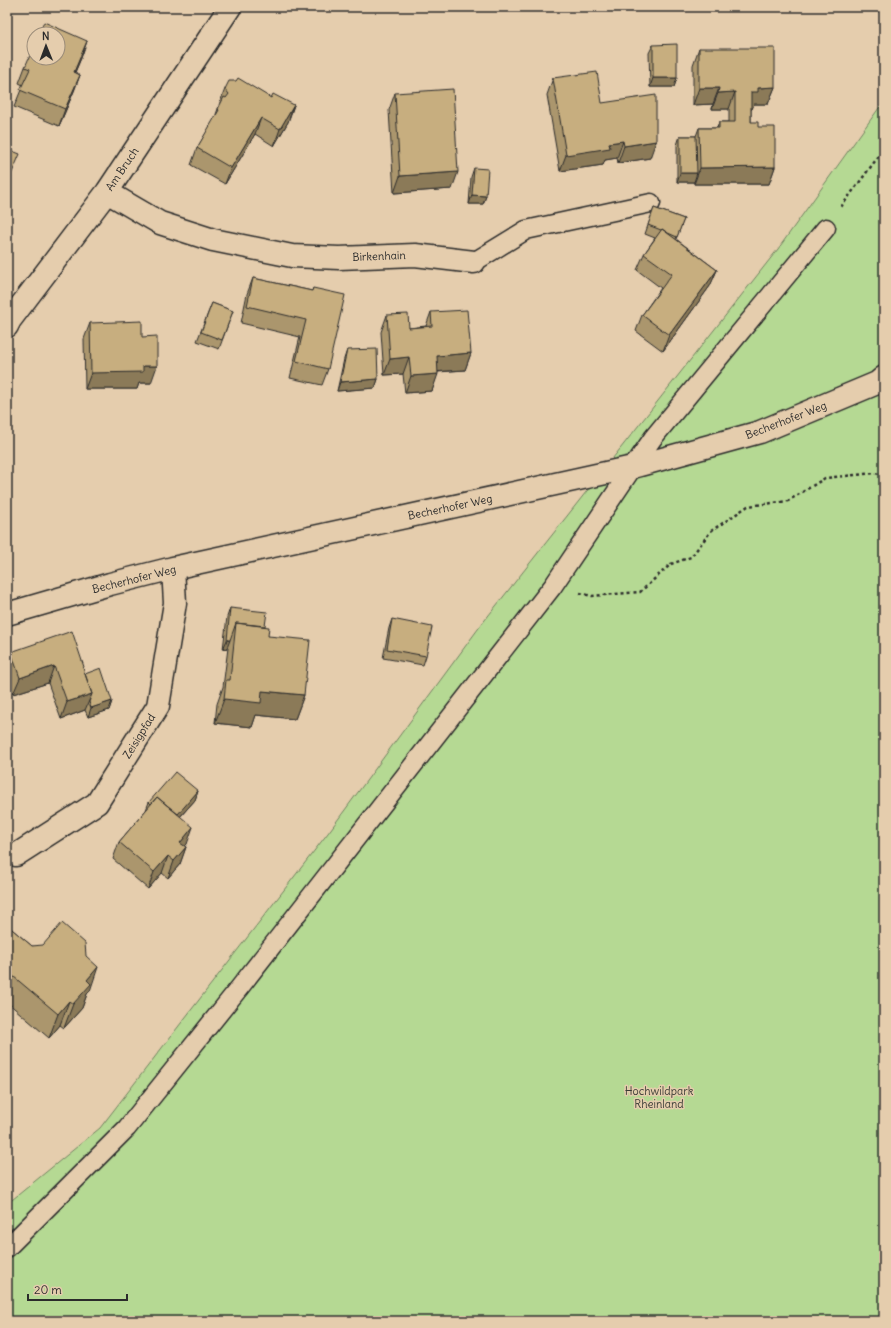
<svg xmlns="http://www.w3.org/2000/svg" width="891" height="1328" font-family="Delius,sans-serif">
<style>
.green{fill:#b5d993;stroke:#70825f}
.lines{fill:none;stroke-linecap:round;stroke-linejoin:round}
.lane-casing{stroke:#2b2b2b;stroke-width:21}
.street-casing{stroke:#2b2b2b;stroke-width:25}
.path{stroke:#2b2b2b;stroke-width:2.5;stroke-dasharray:3 3;stroke-linecap:butt}
.lane{stroke:#e5cdad;stroke-width:18}
.street{stroke:#e5cdad;stroke-width:22}
.wall{fill:#ab966d;stroke:#2b2b2b}
.shaded-wall{fill:#8b7a59;stroke:#2b2b2b}
.building{fill:#c7ae7f;stroke:#2b2b2b}
.labels{text-anchor:middle;stroke-width:3;stroke-linejoin:round;paint-order:stroke}
.street-label{font-size:11px;fill:#2b2b2b;stroke:#e5cdad}
.park-label{font-size:11px;fill:#393c35;stroke:#e5cdad}
</style>
<rect width="100%" height="100%" fill="#e5cdad"/>
<filter id="ink" filterUnits="userSpaceOnUse"><feTurbulence type="fractalNoise" baseFrequency=".025" numOctaves="2"/><feDisplacementMap in="SourceGraphic" scale="8" xChannelSelector="R" yChannelSelector="G"/><feConvolveMatrix kernelMatrix="1 2 1 2 8 2 1 2 1" color-interpolation-filters="sRGB"/></filter>
<g filter="url(#ink)">
<path class="green" d="M884,101v1220h-877v-117l93,-76 228,-295 153,-208 297,-376z"/>
<g class="lines">
<defs>
<path id="lane" d="M474,262l52,-32 125,-27
M7,1248l120,-120 113,-141 313,-401 80,-119 20,-29 173,-210"/>
<path id="street" d="M107,192l53,31 53,17 79,16 47,2 76,-3 59,7
M7,326l3,-6 97,-128 123,-185
M7,614l103,-30 63,-16 460,-101 127,-35 117,-49 7,-6
M16,855l81,-52 61,-97 17,-103 -2,-35"/>
</defs>
<use href="#lane" class="lane-casing"/>
<use href="#street" class="street-casing"/>
<path class="path" d="M841,207l43,-58
M580,593l12,3 48,-4 31,-28 20,-7 20,-26 37,-25 40,-5 37,-23 50,-5 9,2"/>
<use href="#lane" class="lane"/>
<use href="#street" class="street"/>
</g>
<path class="wall" d="M131,7h8l-1,2z
M87,41l-6,17 -6,14 5,3 -6,16 -15,35 -45,-19 9,-22 -4,-2 6,-16z
M653,45l24,33 -3,9h-24l-1,-34z
M699,48l76,39 -7,17h-14l-2,5h-1v13l7,5 17,40 -6,17h-75v-2h-17v-37l3,-9h16l3,-8h18l2,-6h10v-13h-17l1,-5 -20,1v-40z
M553,78l49,25 48,55 -32,5 -1,-5 -12,2 -2,5 -43,6 -13,-76z
M225,89l46,9 23,7 -6,17 -14,24 -19,-12 -30,50 -34,-19 6,-17 17,-28 5,-14v-1z
M395,93l57,96 -58,4 -5,-83z
M474,168l12,28 -3,8h-14l2,-27z
M654,208l30,11 -8,20 41,31 -7,16 -47,65 -27,-20 6,-16 19,-27 -24,-18 7,-16 11,-16 -10,-4z
M253,278l59,13 1,-3 15,81 -6,16 -32,-7 10,-41 -59,-14 6,-29z
M212,303l21,8 -14,38 -22,-8z
M431,312l40,41 -6,17 -27,2 -6,19 -27,2 -2,-19 -19,1 -3,-43 6,-17 22,13 17,-2z
M90,323l52,14 9,46h-12l-2,6h-52l-1,-50z
M347,350l31,29 -3,9 -38,3 7,-32z
M230,608l35,18 3,10 36,59 -9,24 -39,-4 -4,12 -37,-4 2,-19 6,-17 5,-39h-1l-4,1 4,-32z
M392,619l34,37 -3,9 -40,-7 6,-30z
M11,652l72,18 2,4 27,27 -3,9 -21,7 -3,-7 -24,9 -13,-36 -35,11 -6,-19v-12z
M198,791l-3,9 -15,17 7,27 -2,2 1,1 -6,17 -12,14 -6,-5 -14,16 -35,-30 6,-17 27,-32 3,-8z
M7,925l25,21 54,10 4,35 -3,3 -5,14 -18,20 -4,-3 -11,13 -42,-36z"/>
<path class="shaded-wall" d="M87,41l-6,17 -13,31 6,-17z
M80,75l-6,16 -15,35 6,-17z
M653,78h24l-3,9h-24z
M775,87l-7,17h-14l-2,5h-8l7,-17 7,-4z
M699,88h20l-6,16 -20,1z
M735,92l-6,17h-17l6,-16z
M294,105l-6,17 -14,24 6,-17z
M261,118l-6,16 -30,50 6,-16z
M623,141l-6,17 -12,2 -2,5 -43,6 6,-16 43,-12z
M656,141l-6,17 -32,5 6,-17z
M775,167l-6,17h-75l6,-16z
M458,172l-6,17 -58,4 6,-17z
M680,173h17l-3,9h-17z
M472,195l14,1 -3,8h-14z
M717,270l-7,16 -47,65 6,-16z
M471,353l-6,17 -34,2 6,-16z
M409,357l-6,17 -19,1 6,-16z
M143,366h14l-6,17h-12l-2,6h-52l6,-16z
M438,374l-6,17 -27,2 6,-17z
M378,379l-3,9 -38,3 3,-9z
M227,640h3l-3,8 -4,1z
M54,666l-6,17 -35,11 7,-16z
M262,691l42,4 -9,24 -39,-4 -4,12 -37,-4 9,-24z
M92,694l-7,16 -24,9 6,-17z
M112,701l-3,9 -21,7 3,-9z
M198,791l-3,9 -26,29 3,-9z
M193,827l-6,17 -13,15 6,-16z
M186,847l-6,17 -12,14 6,-17z
M168,856l-6,17 -14,16 6,-17z
M98,967l-8,24 -3,3 -5,14 -18,20 9,-24 14,-24z
M69,1001l-9,24 -11,13 9,-24z"/>
<path class="building" d="M44,22l43,19 -13,31 6,3 -15,34 -45,-19 10,-21 -5,-2 9,-21v12h24v-24h-19z
M677,44v34h-24v-33z
M699,48h76v39l-17,1v4h-7v30h7v5h17v40l-75,1 -1,-40h20v-6h16v-30l-17,1 1,-5h-20z
M597,72l5,31 54,-8v46l-32,5 -1,-5 -14,2 1,5 -44,7 -13,-77z
M238,78l33,20 2,-4 21,11 -14,24 -19,-11 -30,50 -34,-20 22,-38 -1,-1 6,-12 2,1 3,-4 -4,-5 4,-8h7z
M453,89l5,83 -58,4 -5,-83z
M680,136h16l1,37h-17z
M7,149l13,5 -13,30z
M474,168l14,1 -2,27 -14,-1z
M654,208l30,11 -7,18 -9,-4 -6,-4 -1,1 -13,-5z
M662,229l55,41 -48,65 -27,-20 30,-41 -28,-20z
M253,278l59,13 1,-3 32,7 -17,74 -32,-8 10,-41 -59,-14z
M212,303l21,8 -11,29 -21,-8z
M467,310l4,43 -34,3 1,18 -27,2 -2,-19 -19,2 -3,-44 21,-1 1,14 23,-2 -1,-14z
M142,321v16l15,-1v30h-14v6l-52,1 -1,-50z
M377,349l1,30 -38,3 7,-32z
M230,608l37,4 -2,14 -29,-3 -6,17h-3z
M392,619l40,8 -6,29 -39,-7z
M236,623l33,4 -1,9 42,4 -6,55 -42,-4 -1,12 -37,-4 2,-19h4z
M72,631l12,36 -1,1 9,26 -25,8 -13,-36 -34,12 -9,-26z
M101,668l11,33 -21,7 -2,-6 3,-8 -7,-20z
M175,772l23,19 -20,23 -21,-17 -6,7 -2,-2z
M157,797l36,30 -13,16 6,4 -12,14 -6,-5 -14,16 -35,-30z
M62,923l23,20 1,13 12,11 -11,13 4,4 -18,20 -4,-3 -11,13 -51,-43v-46l25,21 11,-1z"/>
</g>
<g class="labels">
<g class="street-label">
<text transform="translate(122 169) rotate(-56)" y="4">Am Bruch</text>
<text transform="translate(379 256) rotate(-2)" y="4">Birkenhain</text>
<text transform="translate(786 420) rotate(-21)" y="4">Becherhofer Weg</text>
<text transform="translate(450 507) rotate(-12)" y="4">Becherhofer Weg</text>
<text transform="translate(134 579) rotate(-14)" y="4">Becherhofer Weg</text>
<text transform="translate(139 736) rotate(-58)" y="4">Zeisigpfad</text>
</g>
<g class="park-label">
<text x="659" y="1095">Hochwildpark<tspan x="659" dy="13">Rheinland</tspan></text>
</g>
</g>
<rect width="891" height="1328" fill="none" stroke="#e5cdad" stroke-width="24"/>
<rect x="12" y="12" width="867" height="1304" fill="none" stroke="#2b2b2b" stroke-width="1.5" filter="url(#ink)"/>
<g transform="translate(46 46) rotate(359)"><circle r="19" fill="#e5cdad" stroke="#9b8c79"/>
<path d="M0-3L7 15L0 10L-7 15Z" fill="#2b2b2b"/>
<text y="-6" font-size="11" font-weight="bold" text-anchor="middle" fill="#2b2b2b">N</text>
</g>
<path d="M28 1294v6h99v-6" fill="none" stroke="#2b2b2b" stroke-width="2"/>
<text x="34" y="1294" font-size="12" fill="#2b2b2b" stroke="#e5cdad" stroke-width="3" paint-order="stroke">20 m</text>
</svg>
